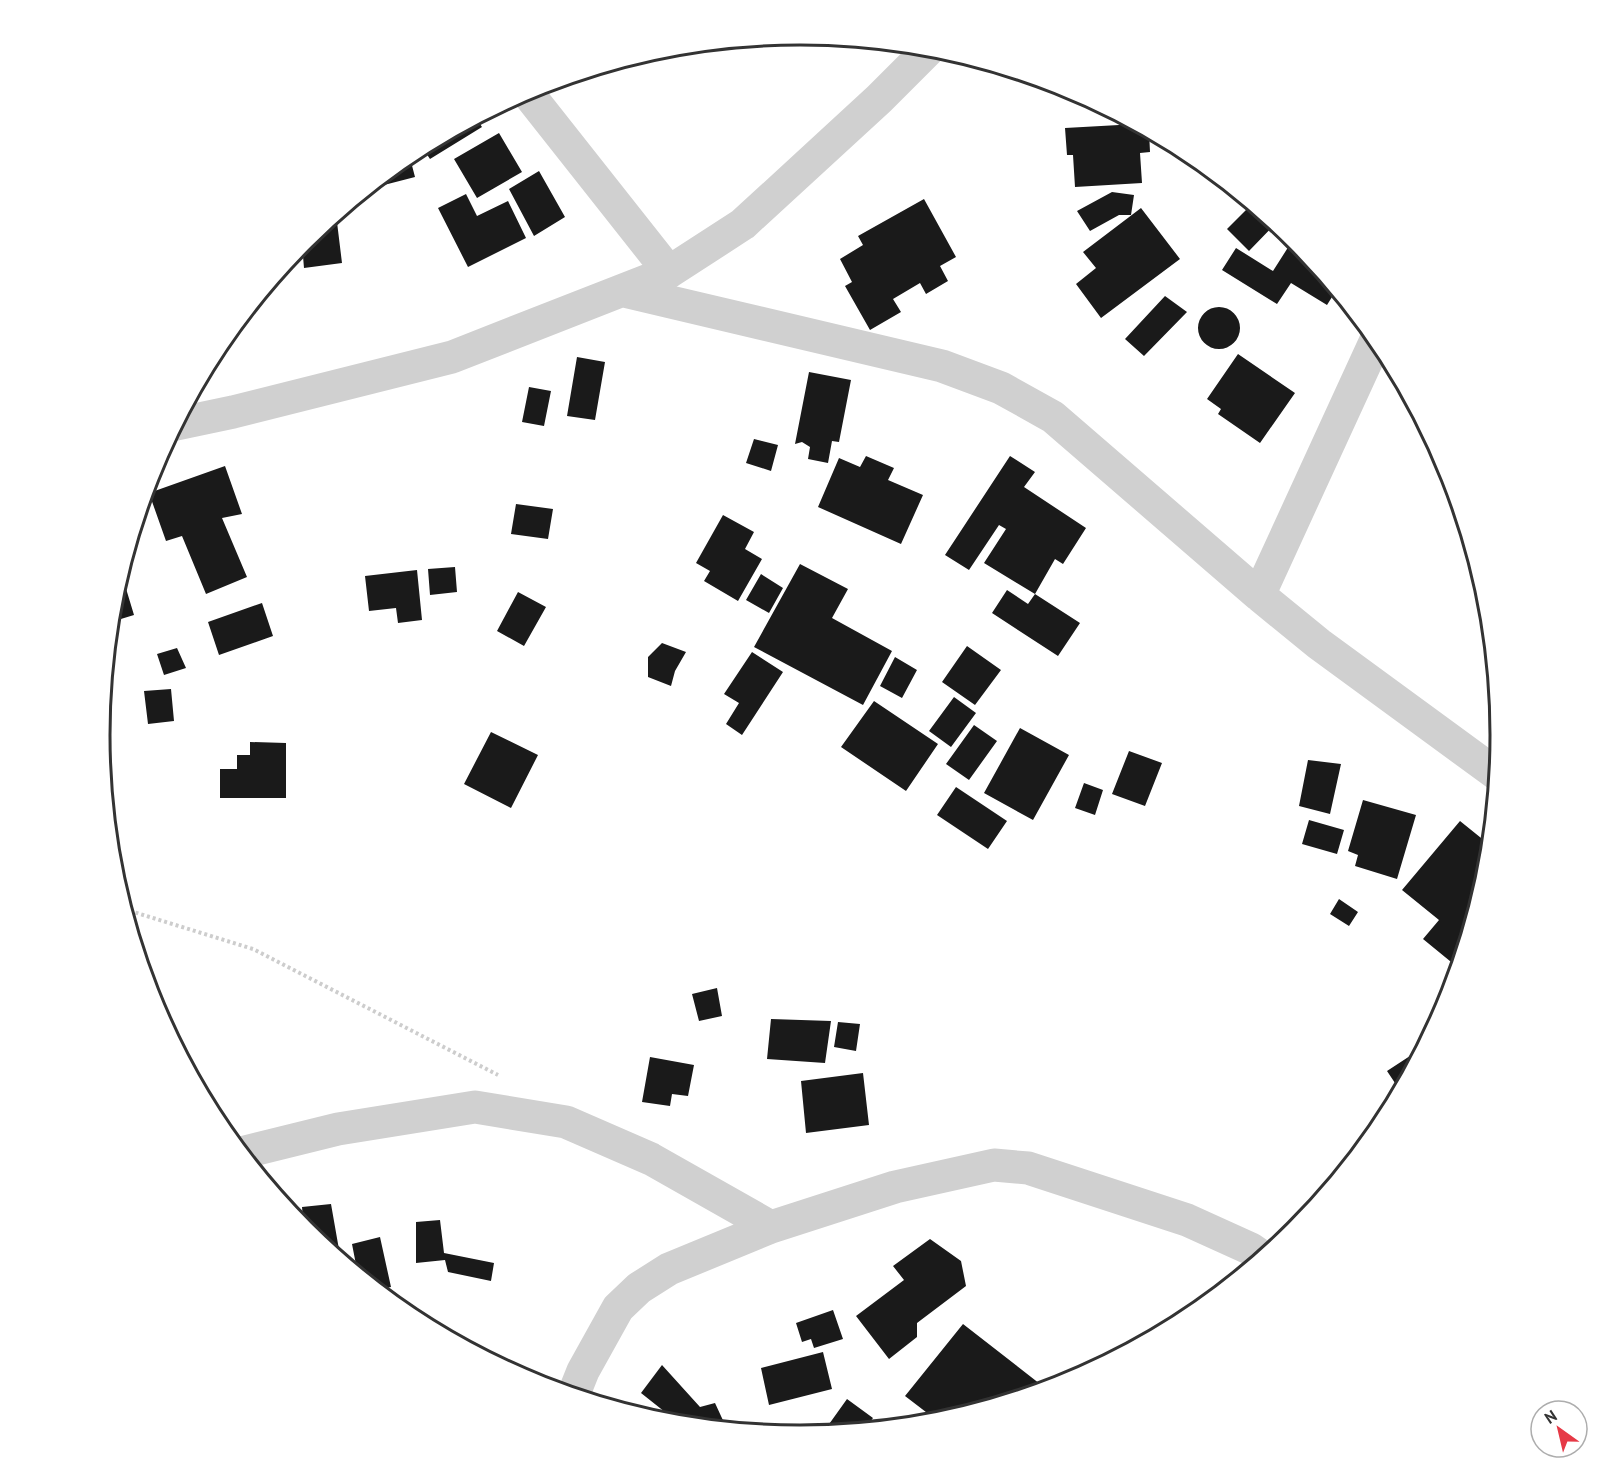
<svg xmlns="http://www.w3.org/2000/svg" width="1601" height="1471" font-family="'PT Sans',sans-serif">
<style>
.building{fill:#1a1a1a}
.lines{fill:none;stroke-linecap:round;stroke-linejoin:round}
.path{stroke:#cdcdcd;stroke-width:4;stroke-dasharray:3 3;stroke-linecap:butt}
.minor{stroke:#d0d0d0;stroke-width:33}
.rim{fill:none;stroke:#333;stroke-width:3}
</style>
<rect width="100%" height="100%" fill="#fff"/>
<path class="building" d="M720,42l5,1 -17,6 -1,-5z
M476,118l6,9 -52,32 -8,-12z
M1137,124l12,7 1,21 -10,1 2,30 -67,4 -2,-32h-6l-2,-27z
M499,133l23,39 -45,26 -23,-39z
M409,154l6,23 -31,8 -2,-9z
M539,171l26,46 -31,19 -25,-47z
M1112,192l22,3 -3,20h-12l-29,16 -13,-20z
M466,194l11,22 31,-15 18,37 -58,29 -30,-59z
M924,199l32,58 -16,9 8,15 -22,13 -6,-11 -27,16 8,13 -31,18 -25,-44 7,-4 -12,-23 23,-14 -5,-9z
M1252,204l24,19 -27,28 -22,-22z
M1141,208l39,51 -79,59 -25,-34 20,-16 -13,-16z
M336,214l6,49 -38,5 -2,-24z
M1294,238l43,51 -10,16 -36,-22 -14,21 -55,-34 14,-22 37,23z
M1165,296l22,16 -43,44 -19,-17z
M1198 328a21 21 0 1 1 42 0a21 21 0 1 1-42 0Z
M1238,354l57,39 -35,50 -42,-29 3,-5 -14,-10z
M577,357l28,5 -10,58 -28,-4z
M809,372l42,8 -12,62 -7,-1 -4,22 -20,-4 2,-12 -8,-5 -7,2z
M529,387l22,4 -7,35 -22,-4z
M754,439l24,6 -7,26 -25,-8z
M866,456l28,12 -6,12 35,15 -22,49 -83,-37 21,-49 21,9z
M1010,456l25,16 -11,15 62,41 -23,36 -8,-5 -20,35 -51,-31 22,-34 -7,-4 -30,45 -24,-15z
M225,466l17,48 -20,4 25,59 -41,17 -24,-58 -16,5 -17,-48z
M516,504l37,5 -5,30 -37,-5z
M723,515l31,17 -9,17 17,10 -24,42 -34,-20 6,-10 -14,-8z
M800,564l48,25 -16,29 60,33 -29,54 -109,-58z
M455,567l2,25 -27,3 -2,-26z
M417,570l5,50 -24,3 -2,-15 -27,3 -4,-35z
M121,572l13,43 -23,7 2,-24z
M761,574l22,14 -14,25 -23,-13z
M1007,590l21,14 7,-10 45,29 -22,33 -66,-43z
M518,592l28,15 -22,39 -27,-15z
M262,603l11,33 -54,19 -11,-33z
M662,643l24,9 -11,19 -4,15 -23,-9v-20z
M967,646l34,24 -26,35 -33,-23z
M177,648l9,20 -22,7 -7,-21z
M752,652l31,20 -41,63 -16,-11 13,-21 -15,-9z
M895,657l22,13 -15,28 -22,-12z
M171,689l3,32 -26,3 -4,-33z
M954,697l22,16 -25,34 -22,-16z
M874,701l64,43 -32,47 -65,-44z
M974,725l23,16 -28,39 -23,-16z
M1020,728l49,27 -36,65 -49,-27z
M491,732l47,23 -27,53 -47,-24z
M250,742l36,1v55h-66v-29h17v-14h13z
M1129,751l33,12 -17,43 -33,-12z
M1308,760l33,4 -11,50 -31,-8z
M1084,783l19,7 -8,25 -20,-7z
M956,787l51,34 -19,28 -51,-34z
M1363,800l53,15 -19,64 -42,-13 3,-11 -10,-4z
M1309,820l35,10 -7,24 -35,-10z
M1460,821l31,25 -3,27 -26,84 -6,9 -33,-27 16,-19 -37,-30z
M1339,899l19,13 -9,14 -19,-12z
M717,988l5,28 -23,5 -7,-27z
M771,1019l60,2 -6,42 -58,-4z
M838,1022l22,2 -4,27 -22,-4z
M1413,1054l5,7 -17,31 -14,-21z
M650,1057l44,8 -6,31 -16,-2 -2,12 -28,-4z
M863,1073l6,52 -63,8 -5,-52z
M331,1204l10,57 -37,-31 -2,-23z
M440,1220l4,33 50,10 -3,18 -43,-9 -3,-12 -29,3v-41z
M380,1237l11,50 -14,3 -19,-15 -6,-31z
M930,1239l31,22 5,25 -49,37v14l-28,22 -33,-43 48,-36 -11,-14z
M833,1310l10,29 -29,9 -3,-9 -9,3 -6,-19z
M963,1324l77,60 -8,10 -93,28 -34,-26z
M823,1352l9,37 -63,16 -8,-37z
M662,1365l38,42 15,-4 12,26 -21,-2 -1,-2 -3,2 -41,-5 9,-6 -29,-23z
M847,1399l26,19 -9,12 -42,4z"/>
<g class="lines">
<path class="path" d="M124,909l129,40 245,126"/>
<path class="minor" d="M526,91l143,181
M624,291l318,75 59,22 52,29 206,178 60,49 179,131
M176,424l57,-12 219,-55 217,-85 74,-48 136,-125 52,-52
M1259,595l118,-257
M241,1153l97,-24 137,-22 91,15 85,37 120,68
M573,1396l10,-25 35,-63 21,-20 30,-19 102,-42 124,-40 99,-22 34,3 159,52 64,29 13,9"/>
</g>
<path d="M0 0H1601V1471H0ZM110 735a690 690 0 1 1 1380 0a690 690 0 1 1-1380 0Z" fill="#fff" fill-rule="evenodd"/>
<path class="rim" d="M110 735a690 690 0 1 1 1380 0a690 690 0 1 1-1380 0Z"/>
<g transform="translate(1559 1429) rotate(326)"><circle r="28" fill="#ffffff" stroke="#adadad" stroke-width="1.5"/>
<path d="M0-4.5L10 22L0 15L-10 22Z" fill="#e63946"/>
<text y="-9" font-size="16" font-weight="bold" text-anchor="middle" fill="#333333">N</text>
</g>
</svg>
